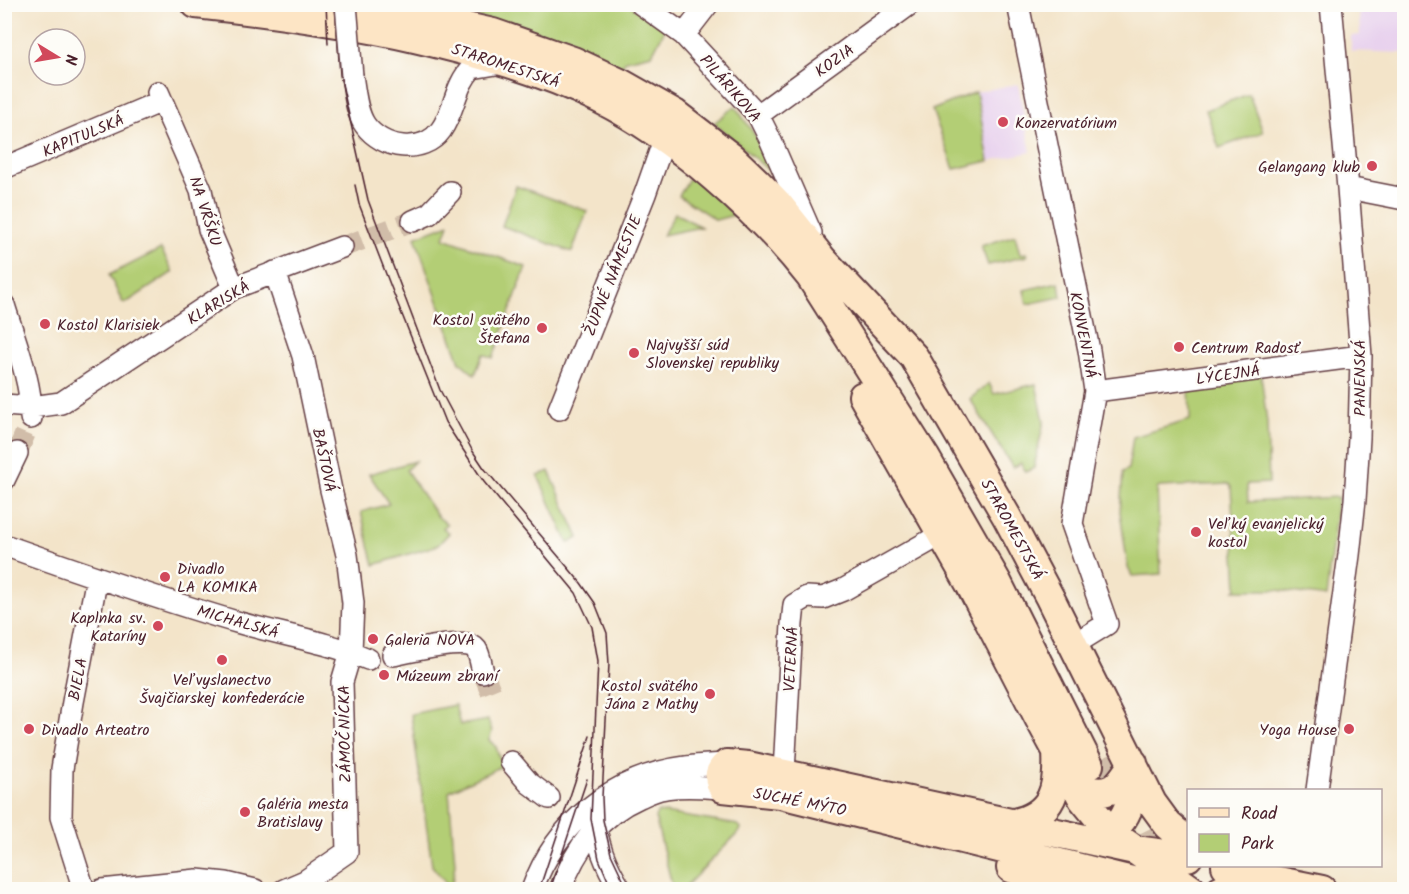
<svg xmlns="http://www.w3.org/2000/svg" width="1409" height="894" font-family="Kalam,sans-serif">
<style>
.built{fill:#e8d2ee}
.green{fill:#b3ce75;stroke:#7e7650;stroke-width:1.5}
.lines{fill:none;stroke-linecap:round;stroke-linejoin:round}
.street-tunnel{stroke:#d1bda9;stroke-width:21;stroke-dasharray:21 10;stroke-linecap:butt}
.secondary-tunnel{stroke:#d1bda9;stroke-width:28;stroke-dasharray:28 14;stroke-linecap:butt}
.street-casing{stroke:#633d43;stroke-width:24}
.secondary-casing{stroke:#633d43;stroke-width:32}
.street{stroke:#fff;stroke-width:21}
.secondary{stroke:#fde5c5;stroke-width:28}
.tram{stroke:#4a1f2b;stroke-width:1.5}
.street-bridge-casing{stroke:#633d43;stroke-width:24;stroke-linecap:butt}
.street-bridge{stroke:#fff;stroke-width:21}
.poi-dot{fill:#d1495b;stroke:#fdfcf7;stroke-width:2}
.labels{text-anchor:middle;stroke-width:5;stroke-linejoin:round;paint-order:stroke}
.street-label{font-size:16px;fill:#4a1f2b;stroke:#fdfcf7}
.poi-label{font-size:16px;fill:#4a1f2b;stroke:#fdfcf7;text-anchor:start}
</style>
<rect width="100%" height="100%" fill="#fdfcf7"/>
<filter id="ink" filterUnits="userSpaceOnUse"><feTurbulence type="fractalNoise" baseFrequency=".0167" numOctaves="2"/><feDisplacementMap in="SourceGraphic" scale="12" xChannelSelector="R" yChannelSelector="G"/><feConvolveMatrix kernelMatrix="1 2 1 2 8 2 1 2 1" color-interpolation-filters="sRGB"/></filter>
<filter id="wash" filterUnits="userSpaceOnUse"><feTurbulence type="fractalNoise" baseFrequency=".008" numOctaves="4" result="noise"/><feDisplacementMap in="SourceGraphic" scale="24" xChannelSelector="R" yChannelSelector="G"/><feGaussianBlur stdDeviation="1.35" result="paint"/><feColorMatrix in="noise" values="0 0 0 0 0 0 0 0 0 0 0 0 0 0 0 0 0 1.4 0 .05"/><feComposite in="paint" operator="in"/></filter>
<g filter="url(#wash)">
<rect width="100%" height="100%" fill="#f3e4c9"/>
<path class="built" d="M1348,5h56v48l-53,-2v-15l9,-1 -1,-20 -1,-7h-10z
M1018,84l13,68 -42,9 -13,-69z"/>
<path class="green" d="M468,4l161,1 36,24 -13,25 -26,6 -4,6 -91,-35 -82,-21z
M976,92l13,69 -35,8 -22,-59z
M1249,94l14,38 -44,16 -13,-38z
M735,106l44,64 -5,5 -60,-52z
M692,173l42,42 -18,5 -37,-24z
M516,186l71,25 -15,41 -70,-26z
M675,213l26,14 -38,8z
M449,224l-5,14 82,29 -33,91 -10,-4 -8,21 -15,-13 -45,-125z
M1015,235l5,19 6,-1 1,3 -39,9 -7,-19z
M161,249l12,23 -44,29 -6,2 -14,-28z
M1059,282l2,15 -34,7 -3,-14z
M1261,374l6,49 2,60 -22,1 1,18 90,-5 -12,100 -49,-7h-42l2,-2 -6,-101 -2,-3 -69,3 -3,2 4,85 -29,2 -4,-8 -8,-56 3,-40 5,-3 5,-32 57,-17 -1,-36z
M989,383l5,11 42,-10 8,37 -10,47 -8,4 -5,-9 -8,5 -43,-69z
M415,461l-9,9 31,46 10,8 -4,4 6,5 -11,12 -64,20 -13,-53 28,-8 -20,-30z
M549,471l30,67 -11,5 -30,-67z
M455,705l5,20 28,-5 4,11 -3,9 7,7 6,19 -53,25 6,73 -4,25 -19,-23 -21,-152z
M658,812l80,13 3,3 -1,3 -57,58h-10l-18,-72z"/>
</g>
<g filter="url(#ink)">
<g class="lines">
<path class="street-tunnel" d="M342,247l71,-26
M17,453l14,-33
M483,672l10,25"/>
<path class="secondary-tunnel" d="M1105,757l58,115"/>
<defs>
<path id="street" d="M641,4l43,31 74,80 12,24 41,94
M1018,4l71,346 6,41 -23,133 35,100 -34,21
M684,35l24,-31
M352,76c3,16 4,36 13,49 17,24 58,30 76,5 14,-20 14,-45 31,-62l30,-5
M158,92l43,98 8,39 25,59
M758,115l152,-111
M4,168l158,-67
M1348,188l56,11
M413,221l16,-7 21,-22
M275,272l28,84 28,134 16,65 6,48 -2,49 -9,30 5,170 -42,29 -21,9
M4,305c10,33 29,80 27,113
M1095,391l266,-35
M4,405l28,2 29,-4 173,-115 108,-41
M559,409l86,-215 19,-54
M4,480l13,-27
M4,545c79,28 157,55 236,78 43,12 88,19 128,36
M393,655c14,-3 75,-18 83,-6 4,6 5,16 7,23
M511,762l18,21 20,15
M784,772l8,-148 2,-19 13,-8 16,1 20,-8 99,-56
M1317,790l32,-235 6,-55 4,-62 2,-82 -13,-168 -17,-184
M595,817c1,25 12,51 26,73
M84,890l-23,-73 1,-48 11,-67 24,-125
M102,890l95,-10 29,3 29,7
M532,890c24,-68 83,-114 154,-123 13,-2 28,-2 41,-3
M560,890c16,-42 39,-75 80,-93 8,-4 17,-8 26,-9 19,-3 38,-1 57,0"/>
<path id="secondary" d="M196,4c74,8 146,18 219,34 64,15 126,32 185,61 75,38 158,111 210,177l115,181 72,125 92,183
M362,4l131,29 80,28 49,23 53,30 57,44 24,23 23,24 43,54 92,98 93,160 43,81 102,205 16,22 20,17
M863,396l107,188 69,134 44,81 28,34 81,57
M1077,788c33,9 39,3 56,-25
M1014,823c40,-8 45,-36 43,-72
M1095,841c35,-17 38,-40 38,-76
M1226,866l28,10 68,14
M1011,868l61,22
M1169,890l-389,-96 -57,-6c-6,-10 -5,-16 4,-24l21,2 387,84 53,7
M1220,890l34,-14"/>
</defs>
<use href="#street" class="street-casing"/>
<use href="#secondary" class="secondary-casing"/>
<use href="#street" class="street"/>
<use href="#secondary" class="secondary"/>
<path class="tram" d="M326,4l2,40
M335,4l5,71 28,125 72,190 32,60 12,18 97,115 14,20 12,30 2,31 -7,133 1,23 8,34 17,36
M355,185l4,19 32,83 54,135 39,60 92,111 16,34 6,34 -7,158 8,40 13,31
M539,890l51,-154
M550,890l37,-111"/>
<defs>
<path id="street-bridge" d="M346,4l6,72"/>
</defs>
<use href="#street-bridge" class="street-bridge-casing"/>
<use href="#street-bridge" class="street-bridge"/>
</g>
</g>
<g class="poi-dot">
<circle cx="1003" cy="122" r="6"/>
<circle cx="1372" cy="166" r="6"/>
<circle cx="45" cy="324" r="6"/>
<circle cx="542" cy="328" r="6"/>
<circle cx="1179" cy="347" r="6"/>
<circle cx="634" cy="353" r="6"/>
<circle cx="1196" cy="532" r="6"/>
<circle cx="165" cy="577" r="6"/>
<circle cx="158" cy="626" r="6"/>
<circle cx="373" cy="639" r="6"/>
<circle cx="222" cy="660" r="6"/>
<circle cx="384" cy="675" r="6"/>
<circle cx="710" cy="694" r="6"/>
<circle cx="29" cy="729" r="6"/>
<circle cx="1349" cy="729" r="6"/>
<circle cx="245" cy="812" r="6"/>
</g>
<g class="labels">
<g class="street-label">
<text transform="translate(834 60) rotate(-36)" y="6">KOZIA</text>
<text transform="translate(506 65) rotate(18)" y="6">STAROMESTSKÁ</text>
<text transform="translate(731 88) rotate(49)" y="6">PILÁRIKOVA</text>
<text transform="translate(83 135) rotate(-23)" y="6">KAPITULSKÁ</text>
<text transform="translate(206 211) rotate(72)" y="6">NA VŔŠKU</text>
<text transform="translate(612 275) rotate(-68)" y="6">ŽUPNÉ NÁMESTIE</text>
<text transform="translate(218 302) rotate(-31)" y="6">KLARISKÁ</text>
<text transform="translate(1084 335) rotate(79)" y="6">KONVENTNÁ</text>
<text transform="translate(1228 374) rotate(-8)" y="6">LÝCEJNÁ</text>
<text transform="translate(1359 378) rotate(-90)" y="6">PANENSKÁ</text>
<text transform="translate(325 460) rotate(78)" y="6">BAŠTOVÁ</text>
<text transform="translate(1013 529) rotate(61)" y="6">STAROMESTSKÁ</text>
<text transform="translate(238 621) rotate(16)" y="6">MICHALSKÁ</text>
<text transform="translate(790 659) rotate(-87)" y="6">VETERNÁ</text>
<text transform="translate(77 679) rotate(-79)" y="6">BIELA</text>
<text transform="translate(344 734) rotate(-91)" y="6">ZÁMOČNÍCKA</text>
<text transform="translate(800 801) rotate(11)" y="6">SUCHÉ MÝTO</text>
</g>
<g class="poi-label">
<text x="1015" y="128">Konzervatórium</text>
<text x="1360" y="172" text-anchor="end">Gelangang klub</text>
<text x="530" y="325" text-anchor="end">Kostol svätého<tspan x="530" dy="18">Štefana</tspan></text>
<text x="57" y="330">Kostol Klarisiek</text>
<text x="646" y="350">Najvyšší súd<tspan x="646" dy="18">Slovenskej republiky</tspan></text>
<text x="1191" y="353">Centrum Radosť</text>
<text x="1208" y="529">Veľký evanjelický<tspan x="1208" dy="18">kostol</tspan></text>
<text x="177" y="574">Divadlo<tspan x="177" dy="18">LA KOMIKA</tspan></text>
<text x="146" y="623" text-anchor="end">Kaplnka sv.<tspan x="146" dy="18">Kataríny</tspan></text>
<text x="385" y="645">Galeria NOVA</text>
<text x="396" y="681">Múzeum zbraní</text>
<text x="222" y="685" text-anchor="middle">Veľvyslanectvo<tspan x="222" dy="18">Švajčiarskej konfederácie</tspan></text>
<text x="698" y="691" text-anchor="end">Kostol svätého<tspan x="698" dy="18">Jána z Mathy</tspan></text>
<text x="41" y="735">Divadlo Arteatro</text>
<text x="1337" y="735" text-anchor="end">Yoga House</text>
<text x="257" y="809">Galéria mesta<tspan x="257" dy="18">Bratislavy</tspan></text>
</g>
</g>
<rect width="1409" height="894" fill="none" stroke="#fdfcf7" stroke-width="24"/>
<rect x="1187" y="789" width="195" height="78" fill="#fdfcf7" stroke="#b5a4a5" stroke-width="1.5"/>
<rect x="1199" y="808" width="30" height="9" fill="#fde5c5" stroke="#b5a4a5" stroke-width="1.5"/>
<text x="1241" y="819" font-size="18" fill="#4a1f2b">Road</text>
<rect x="1199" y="834" width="30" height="18" fill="#b3ce75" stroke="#b5a4a5" stroke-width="1.5"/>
<text x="1241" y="849" font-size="18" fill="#4a1f2b">Park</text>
<g transform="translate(57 57) rotate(101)"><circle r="28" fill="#fdfcf7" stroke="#b5a4a5" stroke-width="1.5"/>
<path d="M0-4.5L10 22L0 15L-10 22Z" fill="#d1495b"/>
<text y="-9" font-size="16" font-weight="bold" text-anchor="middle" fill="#4a1f2b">N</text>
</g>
</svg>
